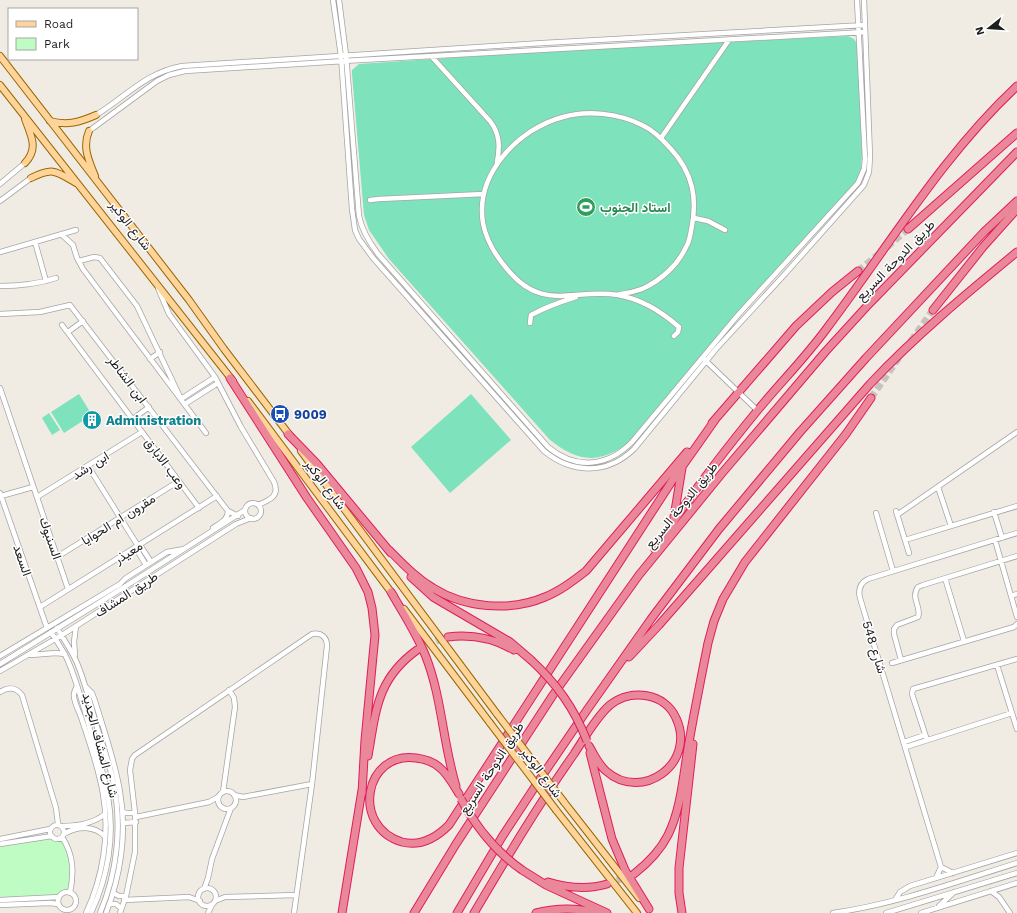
<svg xmlns="http://www.w3.org/2000/svg" width="1017" height="913" font-family="'Work Sans',Vazirmatn,sans-serif">
<style>
.park{fill:#bffcc4}
.pitch{fill:#7ee2bc}
.lines{fill:none;stroke-linecap:round;stroke-linejoin:round}
.highway-tunnel{stroke:#c6c3bc;stroke-width:7;stroke-dasharray:7 3.5;stroke-linecap:butt}
.minor-casing{stroke:#a5a5a5;stroke-width:6}
.major-casing{stroke:#996700;stroke-width:8}
.highway-casing{stroke:#e21c5f;stroke-width:9}
.minor{stroke:#fff;stroke-width:4.5}
.major{stroke:#ffd49a;stroke-width:6}
.highway{stroke:#ea889a;stroke-width:7}
.major-bridge-casing{stroke:#996700;stroke-width:8;stroke-linecap:butt}
.highway-bridge-casing{stroke:#e21c5f;stroke-width:9;stroke-linecap:butt}
.major-bridge{stroke:#ffd49a;stroke-width:6}
.highway-bridge{stroke:#ea889a;stroke-width:7}
.labels{text-anchor:middle;stroke-width:3;stroke-linejoin:round;paint-order:stroke}
.leisure-label{font-size:13px;font-weight:bold;fill:#27864d;stroke:#fff;text-anchor:start}
.street-label{font-size:13px;fill:#1e1e1e;stroke:#fff}
.transit-label{font-size:13px;font-weight:bold;fill:#164399;stroke:#fff;text-anchor:start}
.culture-label{font-size:13px;font-weight:bold;fill:#0d838f;stroke:#fff;text-anchor:start}
</style>
<rect width="100%" height="100%" fill="#f0ece4"/>
<path class="park" d="M48,839l14,2 8,18 -1,31 -13,6 -56,2v-52z"/>
<path class="pitch" d="M848,36l6,3 4,6 4,110 -1,15 -5,13 -82,89 -53,59 -8,13 -86,100c-30,21 -50,17 -77,-4l-161,-181 -20,-29 -5,-15 -12,-141v-4l7,-6 192,-13z
M79,394l13,21 -28,18 -13,-21z
M471,394l40,46 -61,53 -39,-46z
M49,413l11,17 -8,5 -10,-17z"/>
<g class="lines">
<path class="highway-tunnel" d="M887,247l21,-18
M858,271l21,-17
M911,341l22,-31
M871,398l29,-42
M417,650l11,-6 20,-7
M607,884l22,-8"/>
<defs>
<path id="minor" d="M333,0l8,56 11,153 3,21 4,9 14,19 171,193c28,23 63,24 90,-2l82,-100 69,-75 79,-89 5,-13 1,-16 -6,-156
M339,0l7,55 13,161c3,15 10,26 19,38l170,193c28,23 59,20 84,-5l106,-127 120,-132 6,-14 1,-10 -8,-159
M432,57l58,64c10,13 10,26 7,41
M96,115c31,-19 49,-42 86,-49l361,-23 322,-18
M89,131l68,-50 12,-6 16,-4 175,-11 505,-28
M661,138l68,-98
M0,184l25,-21
M370,200l9,-1 105,-5
M0,201l31,-23
M694,218l14,3 17,9
M61,234l12,11 4,13 6,11 123,164
M35,242l11,39
M0,252l76,-22
M79,261l15,-4 6,1 37,48 44,93 34,-22
M0,286c19,0 38,-2 56,-8
M158,288l11,26 46,63 26,50 33,55c6,14 -4,18 -16,23
M617,295c8,-2 19,-3 27,-7 17,-8 34,-23 42,-41 3,-4 4,-11 5,-16 7,-32 2,-58 -20,-82 -8,-9 -18,-19 -29,-24 -24,-12 -55,-15 -79,-8 -45,12 -88,57 -80,106 3,17 13,33 24,46 36,44 66,19 111,26 23,4 44,17 61,32l-1,5 -4,4
M0,314l40,-2 30,-7 158,206 10,5
M530,323l1,-8c15,-8 29,-13 45,-18
M62,325l137,183
M68,332l15,-11
M150,359l10,-7
M705,360l52,50
M0,388l68,201
M185,404l33,-21
M133,419l16,-12
M88,466l50,80
M938,487l13,39
M0,493l47,135
M1,496l32,-9
M37,497l105,-65
M245 511a8 8 0 1 1 16 0a8 8 0 1 1-16 0Z
M896,511l13,42
M994,512l8,26
M876,513l17,58
M897,515l120,-83
M213,528c7,-5 15,-8 15,-17
M905,540l112,-34
M995,540l22,77
M140,545l11,17
M135,547l11,18
M57,557l122,-76
M945,578l19,63
M1011,596l6,-2
M40,607l177,-111
M57,628c7,12 15,23 20,35 8,19 13,40 19,61 6,20 14,40 18,61 8,43 3,88 -14,128
M51,632c6,10 13,19 17,29 9,21 15,43 21,65 7,23 15,46 19,71 7,39 0,80 -17,116
M31,655l25,-2 9,1
M75,655l-1,-13 2,-16
M0,656l120,-72 6,-6 41,-26 17,-3
M901,660l-7,-26v-5l3,-4 21,-8c4,-10 -8,-19 0,-30l5,-2 94,-29
M892,663l122,-36 3,-3
M0,664l126,-78 119,-76
M997,665l20,64
M0,671l62,-36 174,-111 15,-6
M77,686c-2,4 -4,7 -3,11 1,8 6,16 8,23 8,24 17,49 21,74 7,40 0,83 -17,119
M85,686l7,7 3,8c9,30 20,60 25,91 7,40 1,83 -14,121
M0,692c8,-5 16,-5 22,3l34,113 2,16
M927,740l-15,-46 1,-5 104,-30
M904,742l21,-7
M906,747l106,-34
M218 800a9 9 0 1 1 18 0a9 9 0 1 1-18 0Z
M223,792l12,-85 -1,-9 -5,-8
M234,795l9,2 69,-13
M123,812l3,1h9
M136,817l73,-15 9,-5
M123,823l13,-1
M50 832a7 7 0 1 1 14 0a7 7 0 1 1-14 0Z
M62,826c14,0 32,-3 43,-12
M64,834c13,-8 31,-9 41,3
M62,837c12,18 12,36 8,56
M0,839l50,-10
M0,844l52,-8
M941,867l12,6
M936,878l5,-11 -81,-269c-2,-8 0,-15 8,-19l149,-46
M198 897a9 9 0 1 1 18 0a9 9 0 1 1-18 0Z
M204,889l4,-11 4,-19 19,-51
M991,891l8,6 11,16
M58 901a9 9 0 1 1 18 0a9 9 0 1 1-18 0Z
M113,893l6,3h7
M0,900l59,-3
M124,900l65,-3 11,4
M895,900l5,-8 10,-6 107,-33
M215,901l10,-4 71,-2
M110,904h6l5,4
M0,905l50,-2 8,1
M939,906l15,-14
M120,913l6,-17 9,-44v-39l-5,-43 2,-11 3,-4 177,-121c9,-2 15,3 15,12l-15,138 -18,129
M208,913l4,-8
M833,913c63,-9 123,-31 184,-50
M886,913l131,-40
M921,913l96,-30"/>
<path id="major" d="M0,56l189,244 35,49 67,88
M0,85l233,296
M25,119c6,17 14,29 0,44
M50,121c17,5 30,1 46,-6
M89,131c-7,16 0,30 6,45
M31,178c22,-11 25,-7 45,5
M248,401l146,195
M301,451l196,263
M404,609l86,114
M564,802l75,96
M556,810l81,103"/>
<path id="highway" d="M908,229l109,-96
M933,310l50,-63 34,-38
M230,378l77,120 49,70 12,24 4,16 3,27 -10,105 -3,53
M712,423l84,-97 36,-34 26,-21
M288,434l29,30 74,89
M674,517l8,-49
M389,550c14,14 27,28 44,38 32,20 77,24 112,9 15,-6 28,-16 41,-26l101,-119
M655,550c30,-49 66,-95 102,-139 23,-28 49,-54 70,-83 62,-82 115,-172 190,-242
M411,577l22,20 77,45 21,18
M391,592c12,21 26,42 35,65 16,41 17,87 30,129
M448,637c24,-3 45,1 66,13
M629,657l30,-32 211,-241c45,-48 96,-90 147,-132
M590,753l22,86 13,31 24,39
M368,756c8,-46 9,-77 49,-106
M459,794c-6,-10 -12,-21 -20,-27 -7,-6 -15,-8 -23,-9 -52,-7 -65,69 -14,84 19,5 34,-4 47,-17l223,-344 43,-61
M522,870l24,15 61,28
M634,874c14,-11 26,-23 34,-39 13,-26 15,-58 20,-87 6,-35 13,-70 20,-105l6,-22 9,-22 22,-37 101,-128 25,-36
M548,882c20,6 39,8 59,2
M342,913l20,-123
M414,913l42,-69 97,-149 86,-120 84,-103 103,-121 42,-46 149,-153
M457,913l45,-76 38,-58 47,-69 64,-91 68,-90 81,-97 66,-74 118,-126 33,-31
M474,913c32,-54 64,-108 100,-159 10,-15 22,-37 36,-49 21,-17 55,-12 66,13 21,45 -34,85 -70,53 -8,-7 -12,-17 -17,-25
M536,913c21,-5 39,-6 59,0
M682,913l-3,-20v-25l14,-124"/>
</defs>
<use href="#minor" class="minor-casing"/>
<use href="#major" class="major-casing"/>
<use href="#highway" class="highway-casing"/>
<use href="#minor" class="minor"/>
<use href="#major" class="major"/>
<use href="#highway" class="highway"/>
<defs>
<path id="major-bridge" d="M497,714l67,88
M490,723l66,87"/>
<path id="highway-bridge" d="M531,660c26,24 43,48 56,81
M461,799c15,28 34,52 61,71"/>
</defs>
<use href="#major-bridge" class="major-bridge-casing"/>
<use href="#highway-bridge" class="highway-bridge-casing"/>
<use href="#major-bridge" class="major-bridge"/>
<use href="#highway-bridge" class="highway-bridge"/>
</g>
<defs>
<symbol id="stadium-disc" viewBox="-11 -11 22 22"><circle r="9.5" fill="#2e9e5b" stroke="#fff"/><path d="M0-5a6.5 5 0 1 0 0 10a6.5 5 0 1 0 0-10ZM-3.5-1.8h7v3.6h-7Z" fill="#fff"/></symbol>
<symbol id="bus-disc" viewBox="-11 -11 22 22"><circle r="9.5" fill="#1a4fb4" stroke="#fff"/><path d="M-5-6H5V4H4V6H2V4H-2V6H-4V4H-5ZM-3.5-4V0h7V-4ZM-3.5 1.2v1.5H-2V1.2ZM2 1.2v1.5H3.5V1.2Z" fill="#fff"/></symbol>
<symbol id="building-disc" viewBox="-11 -11 22 22"><circle r="9.5" fill="#0f9aa8" stroke="#fff"/><path d="M-4-6H4V6H1V3H-1V6H-4ZM-2.5-4.3h1.7v1.8h-1.7ZM.8-4.3h1.7v1.8H.8ZM-2.5-1h1.7V.8h-1.7ZM.8-1h1.7V.8H.8Z" fill="#fff"/></symbol>
</defs>
<g fill-rule="evenodd">
<use href="#stadium-disc" x="575" y="196" width="22" height="22"/>
<use href="#bus-disc" x="269" y="403" width="22" height="22"/>
<use href="#building-disc" x="81" y="409" width="22" height="22"/>
</g>
<g class="labels">
<g class="leisure-label">
<text x="600" y="212">استاد الجنوب</text>
</g>
<g class="street-label">
<text transform="translate(131 225) rotate(52)" y="5">شارع الوكير</text>
<text transform="translate(895 260) rotate(-46)" y="5">طريق الدوحة السريع</text>
<text transform="translate(128 379) rotate(53)" y="5">ابن الشاطر</text>
<text transform="translate(166 463) rotate(53)" y="5">وعب الابارق</text>
<text transform="translate(90 465) rotate(-32)" y="5">ابن رشد</text>
<text transform="translate(326 484) rotate(53)" y="5">شارع الوكير</text>
<text transform="translate(681 505) rotate(-51)" y="5">طريق الدوحة السريع</text>
<text transform="translate(118 519) rotate(-32)" y="5">مقرون ام الحوايا</text>
<text transform="translate(51 538) rotate(71)" y="5">السنبوك</text>
<text transform="translate(128 552) rotate(-32)" y="5">معيذر</text>
<text transform="translate(23 560) rotate(71)" y="5">السعد</text>
<text transform="translate(126 594) rotate(-33)" y="5">طريق المشاف</text>
<text transform="translate(875 647) rotate(73)" y="5">شارع 548</text>
<text transform="translate(101 745) rotate(75)" y="5">شارع المشاف الجديد</text>
<text transform="translate(491 768) rotate(-57)" y="5">طريق الدوحة السريع</text>
<text transform="translate(542 772) rotate(53)" y="5">شارع الوكير</text>
</g>
<g class="transit-label">
<text x="294" y="419">9009</text>
</g>
<g class="culture-label">
<text x="106" y="425">Administration</text>
</g>
</g>
<rect x="8" y="8" width="130" height="52" fill="#ffffff" stroke="#a5a5a5"/>
<rect x="16" y="21" width="20" height="6" fill="#ffd49a" stroke="#a5a5a5"/>
<text x="44" y="28" font-size="12" fill="#1e1e1e">Road</text>
<rect x="16" y="38" width="20" height="12" fill="#bffcc4" stroke="#a5a5a5"/>
<text x="44" y="48" font-size="12" fill="#1e1e1e">Park</text>
<g transform="translate(989 28) rotate(253)" stroke="#ffffff" stroke-width="3" paint-order="stroke">
<path d="M0-3L7 15L0 10L-7 15Z" fill="#1e1e1e"/>
<text y="-6" font-size="11" font-weight="bold" text-anchor="middle" fill="#1e1e1e">N</text>
</g>
</svg>
